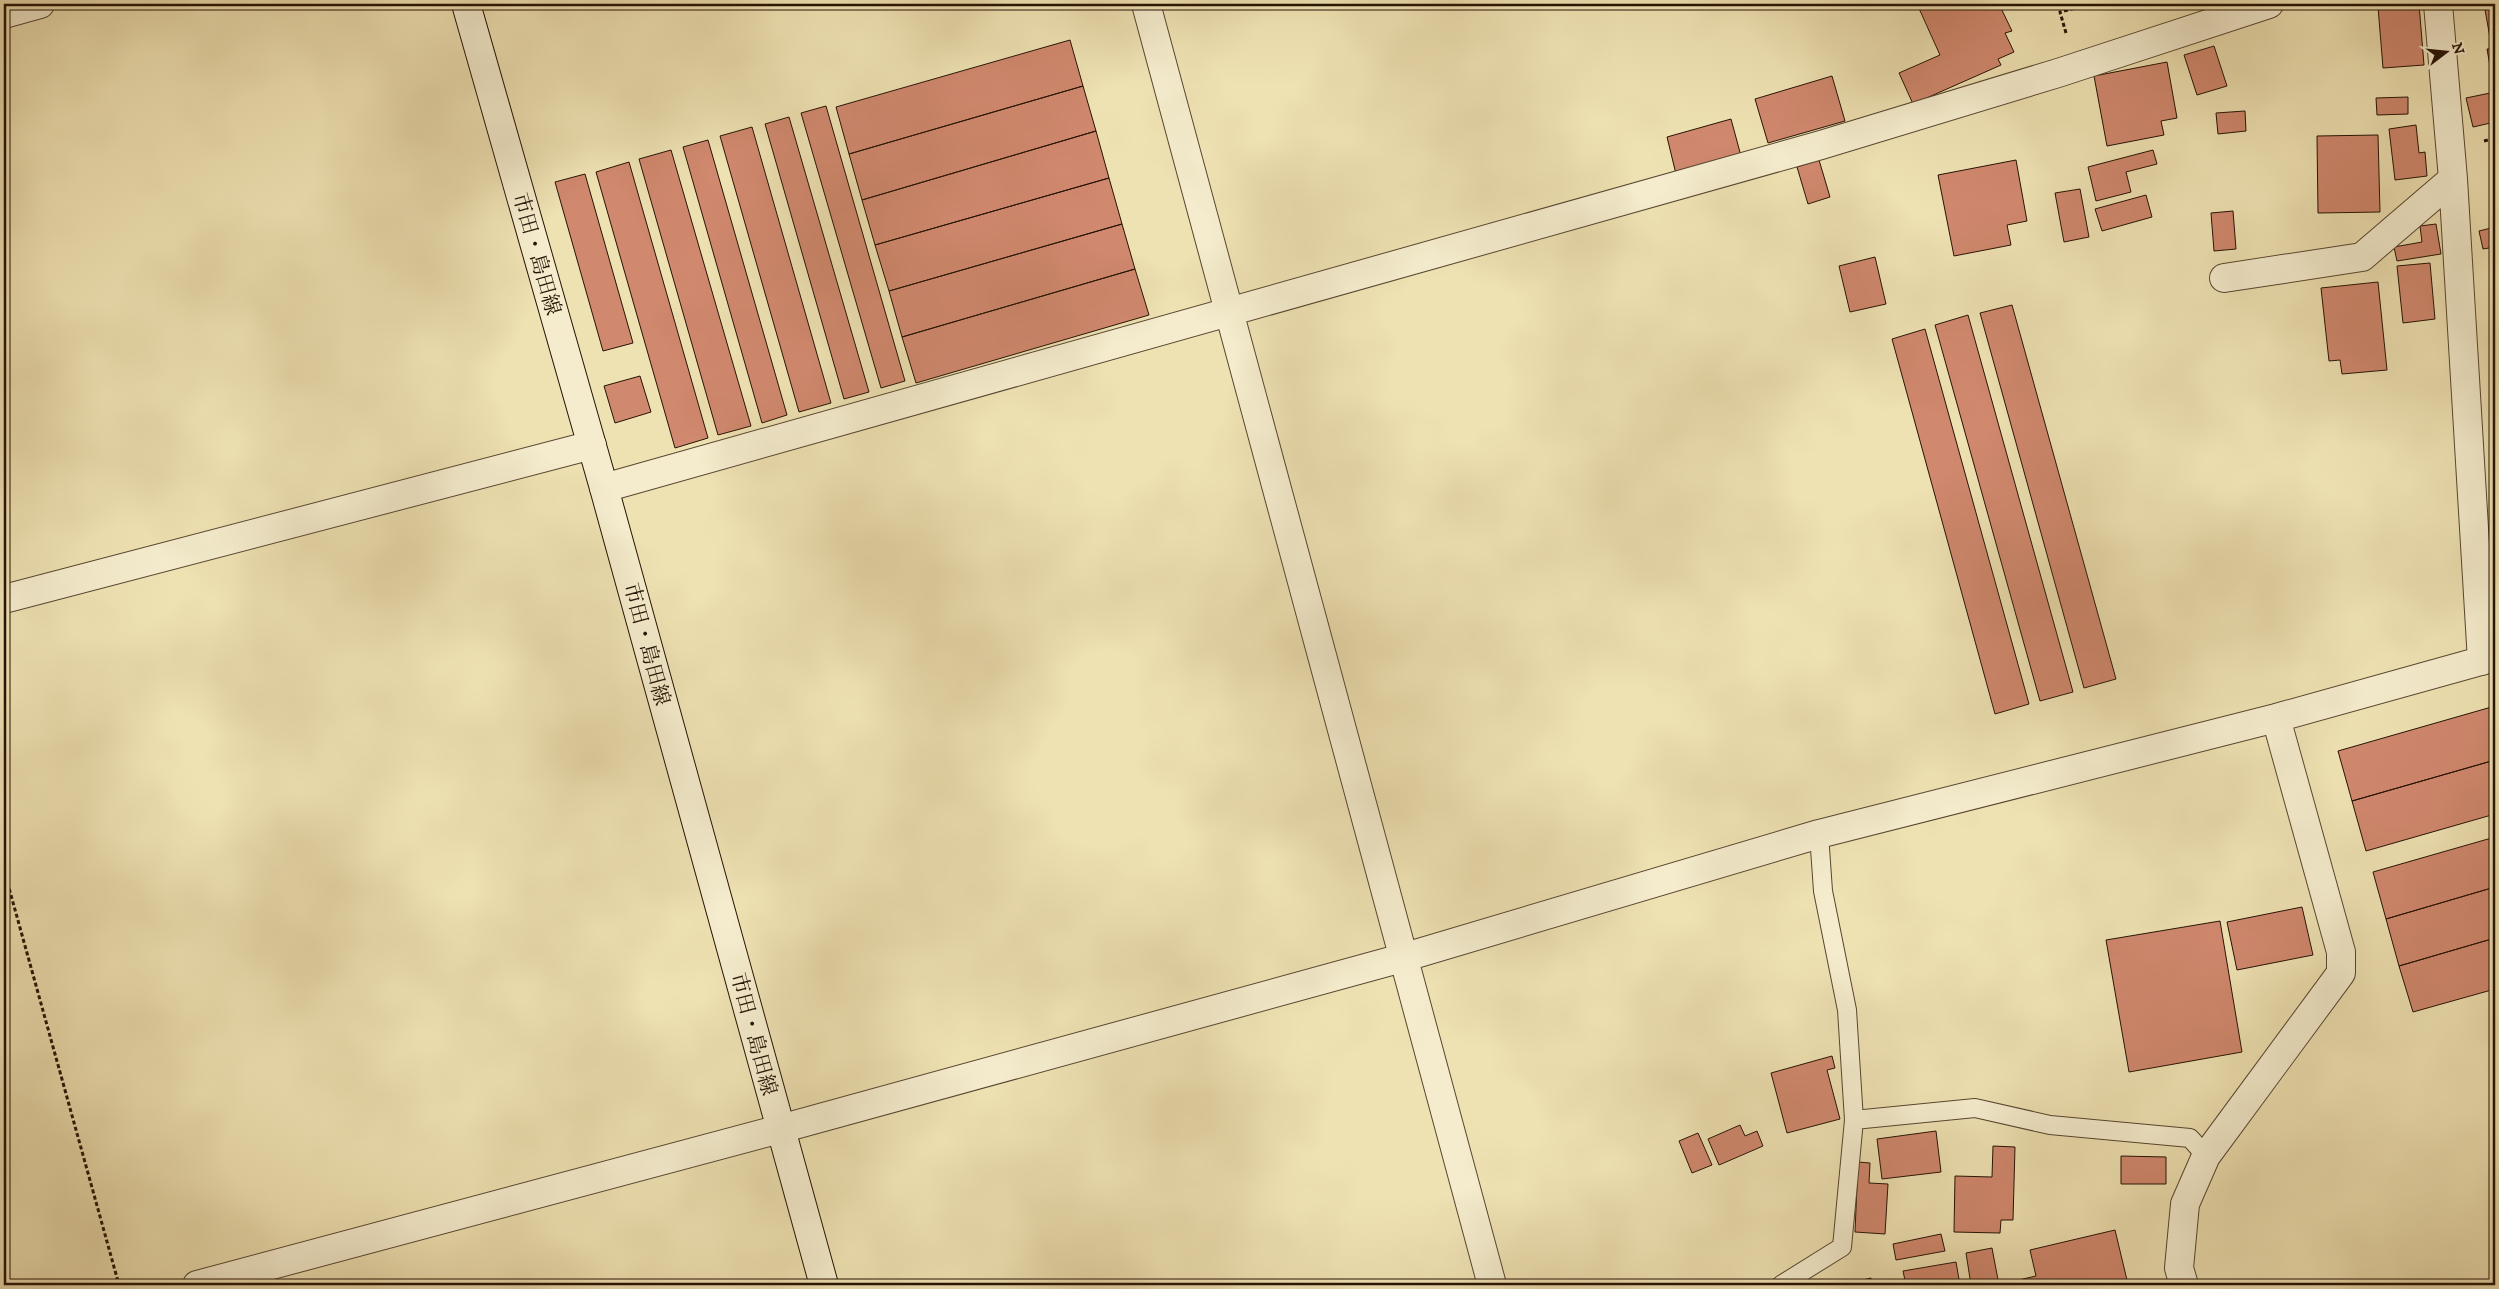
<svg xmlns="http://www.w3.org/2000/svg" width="2499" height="1289" font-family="'IM FELL DW Pica','Noto Serif JP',serif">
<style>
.building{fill:#d0886e;stroke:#261304}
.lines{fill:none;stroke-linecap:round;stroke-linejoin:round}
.lane-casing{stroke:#584630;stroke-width:20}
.street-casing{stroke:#584630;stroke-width:30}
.secondary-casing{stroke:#261304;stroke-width:30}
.path{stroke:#261304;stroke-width:3;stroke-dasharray:4 2.5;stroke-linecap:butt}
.lane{stroke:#f4eccd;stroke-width:18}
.street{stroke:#f4eccd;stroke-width:28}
.secondary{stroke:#f4eccd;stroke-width:28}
.labels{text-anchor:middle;stroke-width:4;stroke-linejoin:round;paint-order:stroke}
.street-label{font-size:21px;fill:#261304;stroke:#f4eccd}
</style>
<rect width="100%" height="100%" fill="#eee1b2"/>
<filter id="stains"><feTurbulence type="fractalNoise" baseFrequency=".004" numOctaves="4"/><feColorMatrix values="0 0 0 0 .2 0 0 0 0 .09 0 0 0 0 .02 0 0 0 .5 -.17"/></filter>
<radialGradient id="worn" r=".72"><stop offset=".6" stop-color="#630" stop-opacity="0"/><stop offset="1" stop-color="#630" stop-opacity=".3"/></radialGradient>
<path class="building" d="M1917,4h82l13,27 -7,2 9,19 -16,7 3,6 -88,39 -14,-31 41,-18z
M2419,4l5,61 -41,3 -5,-61z
M2484,4h11v72l-3,1 -5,-28h5z
M1070,40l13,46 -234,68 -13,-47z
M2214,46l13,40 -30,9 -13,-40z
M2167,62l10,56 -16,3 3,14 -57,11 -13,-70z
M1832,76l13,45 -77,22 -13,-44z
M1083,86l13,45 -234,69 -13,-46z
M2495,92v30l-22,5 -7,-29z
M2408,97v17l-31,1 -1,-17z
M826,106l79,275 -24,7 -80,-275z
M2245,111l1,20 -28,3 -2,-21z
M789,117l80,275 -25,7 -79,-275z
M1731,119l10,37 -65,18 -9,-37z
M2416,125l3,28 6,-1 2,24 -32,4 -6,-51z
M752,127l79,276 -32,9 -79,-276z
M1096,131l13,47 -234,67 -13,-45z
M2378,135l2,77 -62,1 -1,-77z
M708,140l79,275 -25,8 -79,-276z
M671,150l80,276 -33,9 -79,-276z
M2153,150l4,14 -31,8 5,20 -35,9 -8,-34z
M1819,160l11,37 -22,7 -11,-37z
M2016,160l11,61 -20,4 4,20 -57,11 -16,-81z
M629,162l79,276 -33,10 -79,-276z
M585,174l48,169 -30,8 -48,-169z
M1109,178l13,46 -233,67 -14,-46z
M2080,189l9,48 -25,5 -9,-49z
M2146,195l6,22 -50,14 -7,-22z
M2233,211l3,38 -22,2 -3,-38z
M1122,224l13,45 -233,68 -13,-46z
M2436,224l5,30 -44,7 -3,-14 28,-5 -2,-16z
M2495,227v20l-12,2 -4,-18z
M1875,257l11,47 -36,8 -11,-46z
M2430,263l5,56 -32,4 -6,-57z
M1135,269l14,46 -233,68 -14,-46z
M2378,282l9,88 -45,4 -2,-14 -11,1 -8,-73z
M2012,305l104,374 -32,9 -104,-375z
M1968,315l105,377 -33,9 -105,-376z
M1925,329l104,375 -34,10 -103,-375z
M640,376l11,36 -36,11 -11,-37z
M2495,706v54l-143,41 -14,-50z
M2495,760v54l-129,37 -14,-50z
M2495,837v50l-109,32 -13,-47z
M2495,887v51l-96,28 -13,-47z
M2302,907l11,48 -76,15 -10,-48z
M2220,921l22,131 -113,20 -23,-132z
M2495,938v51l-82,23 -14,-46z
M1832,1056l3,12 -8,2 13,49 -53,14 -16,-60z
M1740,1125l5,11 12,-5 6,15 -44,19 -11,-26z
M1936,1131l5,41 -59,7 -5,-40z
M1698,1133l14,32 -20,8 -13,-32z
M1993,1146l22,1 -2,73h-12l-1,13 -46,-1 1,-56 37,1z
M2121,1156l45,1v27h-45z
M1858,1162l12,1 -1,20 19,1 -3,50 -30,-2z
M2115,1230l12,50 -24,5h-93v-3l26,-6 -6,-26z
M1941,1234l4,17 -49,9 -3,-16z
M1992,1248l7,37h-28l-5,-32z
M1956,1262l4,23h-54l-3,-14z
M1871,1278l2,7h-23v-2z"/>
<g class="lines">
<defs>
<path id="lane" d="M1854,1120l121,-12 75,17 140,13 16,18
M1781,1285l61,-38 12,-127 -7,-110 -24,-119 -4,-57"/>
<path id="street" d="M1146,4c117,426 229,855 346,1281
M2438,4l15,175 29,482
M4,14l36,-10
M2224,278l138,-21 91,-78
M604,488l1217,-343 237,-72 211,-69
M4,599l588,-154
M197,1285l583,-156 622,-171 417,-124 457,-116 219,-61
M2184,1285l-5,-17 6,-64 21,-48 135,-183v-21l-65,-234"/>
<path id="secondary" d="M466,4l138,484 220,797"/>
</defs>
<use href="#lane" class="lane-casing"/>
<use href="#street" class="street-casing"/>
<use href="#secondary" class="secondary-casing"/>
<path class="path" d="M2066,33l-6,-21 31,-8
M2484,141l11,-3
M4,870l115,415"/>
<use href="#lane" class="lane"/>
<use href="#street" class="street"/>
<use href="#secondary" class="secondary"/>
</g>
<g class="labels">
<g class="street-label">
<text transform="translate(537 254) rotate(74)" y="7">市田・島田線</text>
<text transform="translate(647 644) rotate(75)" y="7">市田・島田線</text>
<text transform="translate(754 1034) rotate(75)" y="7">市田・島田線</text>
</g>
</g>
<rect width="2499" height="1289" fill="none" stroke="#eee1b2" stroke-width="20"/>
<rect x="5" y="5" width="2489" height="1279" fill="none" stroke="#261304" stroke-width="2.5"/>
<rect x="10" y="10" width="2479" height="1269" fill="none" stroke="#261304"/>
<g transform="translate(2446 52) rotate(74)" stroke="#f4eccd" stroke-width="4" paint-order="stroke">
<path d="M0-4L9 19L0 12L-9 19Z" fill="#261304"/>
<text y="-8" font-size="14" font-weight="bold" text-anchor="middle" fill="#261304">N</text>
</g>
<rect width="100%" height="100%" filter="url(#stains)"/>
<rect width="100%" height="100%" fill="url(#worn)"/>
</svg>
